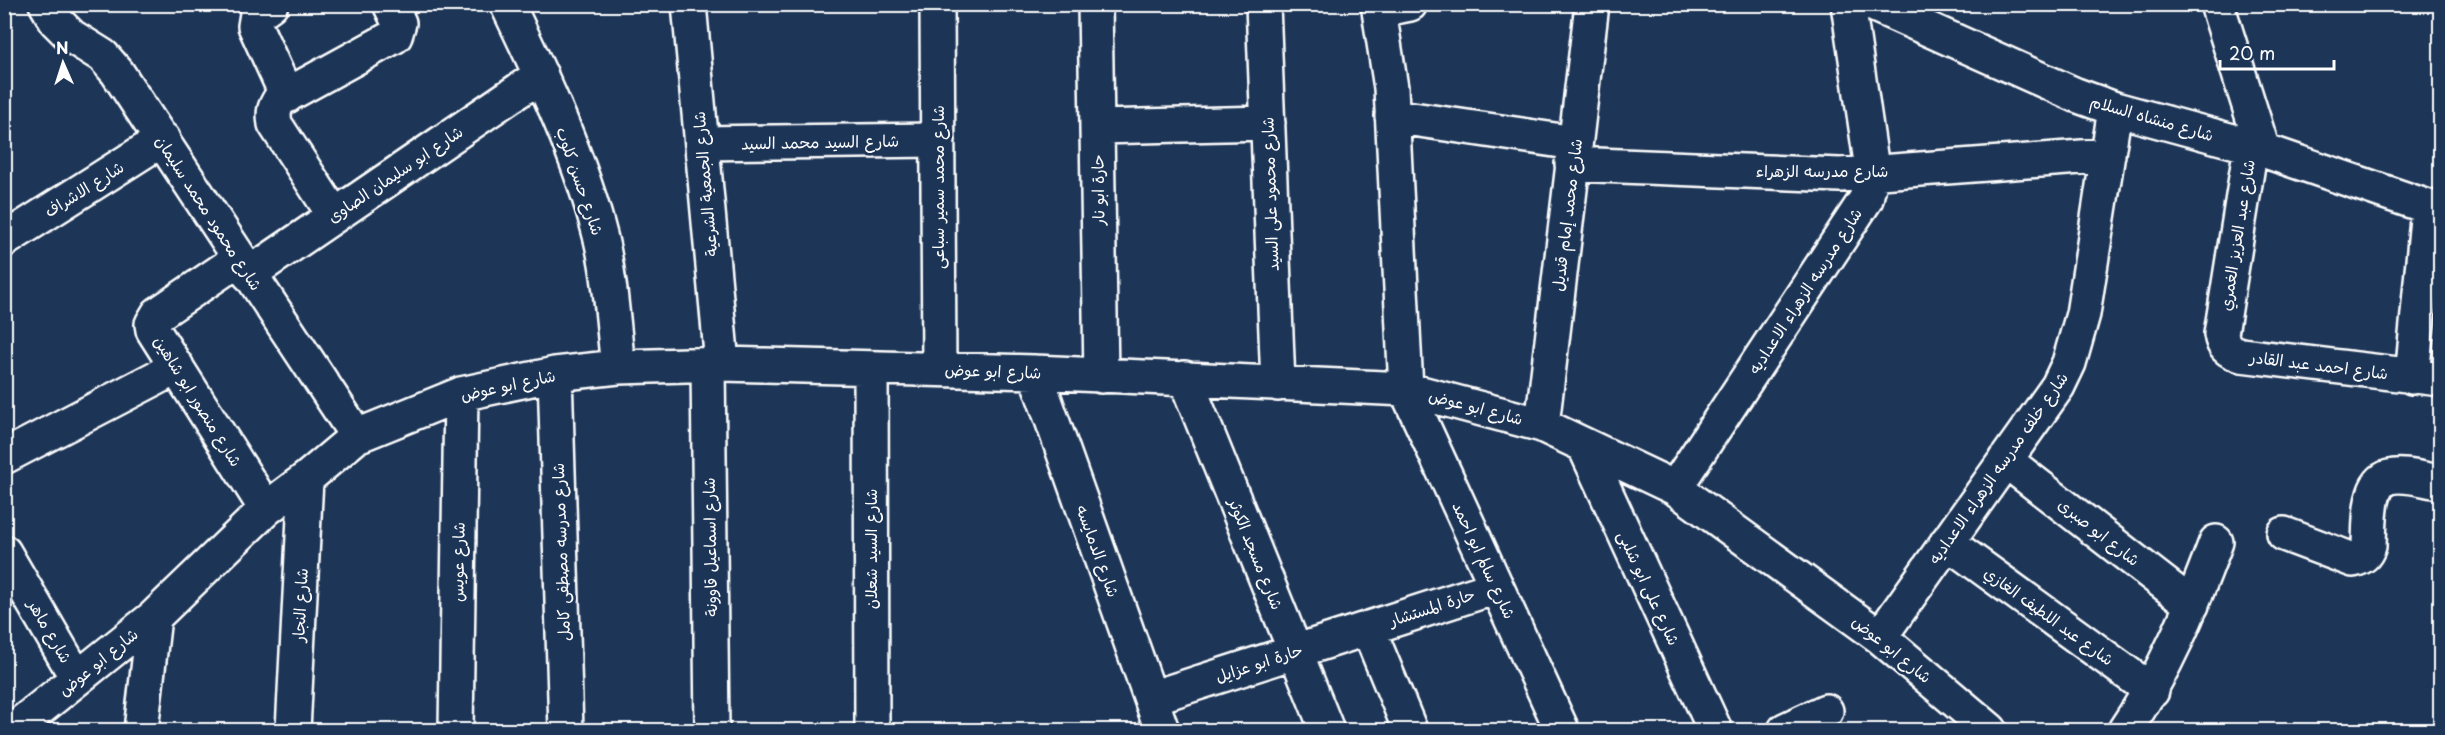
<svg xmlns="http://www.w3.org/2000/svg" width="2445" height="735" font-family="'Playpen Sans','Playpen Sans Arabic',sans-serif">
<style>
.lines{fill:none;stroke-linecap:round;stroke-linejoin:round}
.street-casing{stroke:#fff;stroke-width:38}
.street{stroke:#1d3557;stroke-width:33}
.labels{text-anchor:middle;stroke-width:5;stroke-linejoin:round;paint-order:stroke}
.street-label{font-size:16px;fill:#fff;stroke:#1d3557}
</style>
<rect width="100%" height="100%" fill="#1d3557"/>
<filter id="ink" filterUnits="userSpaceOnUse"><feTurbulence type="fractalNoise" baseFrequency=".0167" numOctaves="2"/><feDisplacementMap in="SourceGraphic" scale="12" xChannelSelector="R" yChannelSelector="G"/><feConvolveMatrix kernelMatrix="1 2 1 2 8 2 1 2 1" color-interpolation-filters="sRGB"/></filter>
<g filter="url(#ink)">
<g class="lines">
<defs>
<path id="street" d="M46,4l10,17 15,15 32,20 14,16 240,364
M271,4l-14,10 -2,12 32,70
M507,4c36,75 74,155 94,235 10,42 12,85 17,128
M689,4l33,360
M937,4l2,365
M1095,4l6,372
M1263,4l15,380
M1378,4l13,84 15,301 156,341
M1872,4l204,91 39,14 136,37 189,65
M2217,4l46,146
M1379,10l31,-6
M1392,116l183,27
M1097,127l171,-4
M702,143l236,-3
M2251,146l-30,188c2,13 7,17 20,21l199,24
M1572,164l268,11 268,-20
M334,215l-59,-91c-2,-11 -1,-16 5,-25l115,-63 4,-13 -9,-19
M4,240l159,-101
M239,259l-81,55 -6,10 1,6 113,179
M249,274l292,-199
M708,364l4,366
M871,368l1,362
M1035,372l127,358
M555,374l11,356
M2412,377l16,-169
M1185,378l142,352
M1542,425l50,-421
M1584,445l131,285
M4,457l173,-90
M2005,460l187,145
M1675,488l191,-289 3,-13 2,-24 -23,-158
M2284,534l69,26c9,-2 13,-5 16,-14 1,-18 -2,-63 20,-69 15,-4 36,3 51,5
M1947,542l205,149
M4,552l73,126
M1368,628l42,102
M1880,637l178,-251 11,-23 14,-49 32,-205
M1151,698l345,-111
M13,730l141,-113 112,-108 40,-30 51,-43 104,-42 94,-20 63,-7 104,-3 313,8 371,17 136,36 133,63 205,149 110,93
M141,730l13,-113
M293,730l13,-251
M456,730l5,-336
M1785,730l41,-19
M2125,730c42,-61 65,-119 91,-188"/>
</defs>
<use href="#street" class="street-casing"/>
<use href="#street" class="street"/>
</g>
</g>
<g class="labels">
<g class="street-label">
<text transform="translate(2152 118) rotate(16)" y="6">شارع منشاه السلام</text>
<text transform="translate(820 142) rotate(-1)" y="6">شارع السيد محمد السيد</text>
<text x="1822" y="177">شارع مدرسه الزهراء</text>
<text transform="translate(395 174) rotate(-34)" y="6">شارع ابو سليمان الصاوى</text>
<text transform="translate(580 181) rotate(71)" y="6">شارع حسن كلوب</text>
<text transform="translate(705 184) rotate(-95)" y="6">شارع الجمعية الشرعية</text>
<text transform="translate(938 187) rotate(-90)" y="6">شارع محمد سمير سباعى</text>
<text transform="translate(84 189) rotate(-32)" y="6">شارع الاشراف</text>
<text transform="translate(1098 190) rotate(-91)" y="6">حارة ابو نار</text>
<text transform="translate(1270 194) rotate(-92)" y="6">شارع محمود على السيد</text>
<text transform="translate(209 213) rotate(57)" y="6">شارع محمود محمد سليمان</text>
<text transform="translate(1567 215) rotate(-83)" y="6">شارع محمد إمام قنديل</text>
<text transform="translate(2237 235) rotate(-81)" y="6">شارع عبد العزيز الغمري</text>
<text transform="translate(1805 291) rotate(-57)" y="6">شارع مدرسه الزهراء الاعداديه</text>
<text transform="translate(2319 365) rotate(7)" y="6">شارع احمد عبد القادر</text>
<text transform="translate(993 371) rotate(2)" y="6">شارع ابو عوض</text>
<text transform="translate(508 385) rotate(-12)" y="6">شارع ابو عوض</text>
<text transform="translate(198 401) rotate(58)" y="6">شارع منصور ابو شاهين</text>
<text transform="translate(1476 407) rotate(15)" y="6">شارع ابو عوض</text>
<text transform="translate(1998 468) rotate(-55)" y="6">شارع خلف مدرسه الزهراء الاعداديه</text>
<text transform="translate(2099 532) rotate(38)" y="6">شارع ابو صبرى</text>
<text transform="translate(710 547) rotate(-91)" y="6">شارع اسماعيل قاوونة</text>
<text transform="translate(871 549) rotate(-90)" y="6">شارع السيد شعلان</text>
<text transform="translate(1098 551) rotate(70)" y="6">شارع الدمايسه</text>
<text transform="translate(561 552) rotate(-92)" y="6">شارع مدرسه مصطفى كامل</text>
<text transform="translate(1256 554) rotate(68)" y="6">شارع مسجد الكوثر</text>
<text transform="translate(1484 560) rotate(65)" y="6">شارع سالم ابو احمد</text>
<text transform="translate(458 562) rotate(-89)" y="6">شارع عويس</text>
<text transform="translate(1649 588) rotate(65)" y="6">شارع على ابو شلبى</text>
<text transform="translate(300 605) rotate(-87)" y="6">شارع النجار</text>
<text transform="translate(1432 607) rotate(-18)" y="6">حارة المستشار</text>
<text transform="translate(2049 616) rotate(36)" y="6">شارع عبد اللطيف الغازي</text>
<text transform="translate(50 631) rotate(60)" y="6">شارع ماهر</text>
<text transform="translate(1892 649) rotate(39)" y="6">شارع ابو عوض</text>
<text transform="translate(98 662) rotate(-39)" y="6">شارع ابو عوض</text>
<text transform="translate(1259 663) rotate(-18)" y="6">حارة ابو عزايل</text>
</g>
</g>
<rect width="2445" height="735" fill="none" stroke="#1d3557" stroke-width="24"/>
<rect x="12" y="12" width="2421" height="711" fill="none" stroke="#fff" stroke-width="2" filter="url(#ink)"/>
<g transform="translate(63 63) rotate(357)" stroke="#1d3557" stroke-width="4.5" paint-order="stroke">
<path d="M0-4.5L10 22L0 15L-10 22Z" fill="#ffffff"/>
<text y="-9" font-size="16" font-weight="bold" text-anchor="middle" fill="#ffffff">N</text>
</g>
<path d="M2220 60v9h114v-9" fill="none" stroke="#ffffff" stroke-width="3"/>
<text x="2229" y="60" font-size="18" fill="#ffffff" stroke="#1d3557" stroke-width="4.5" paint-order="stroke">20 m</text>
</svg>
